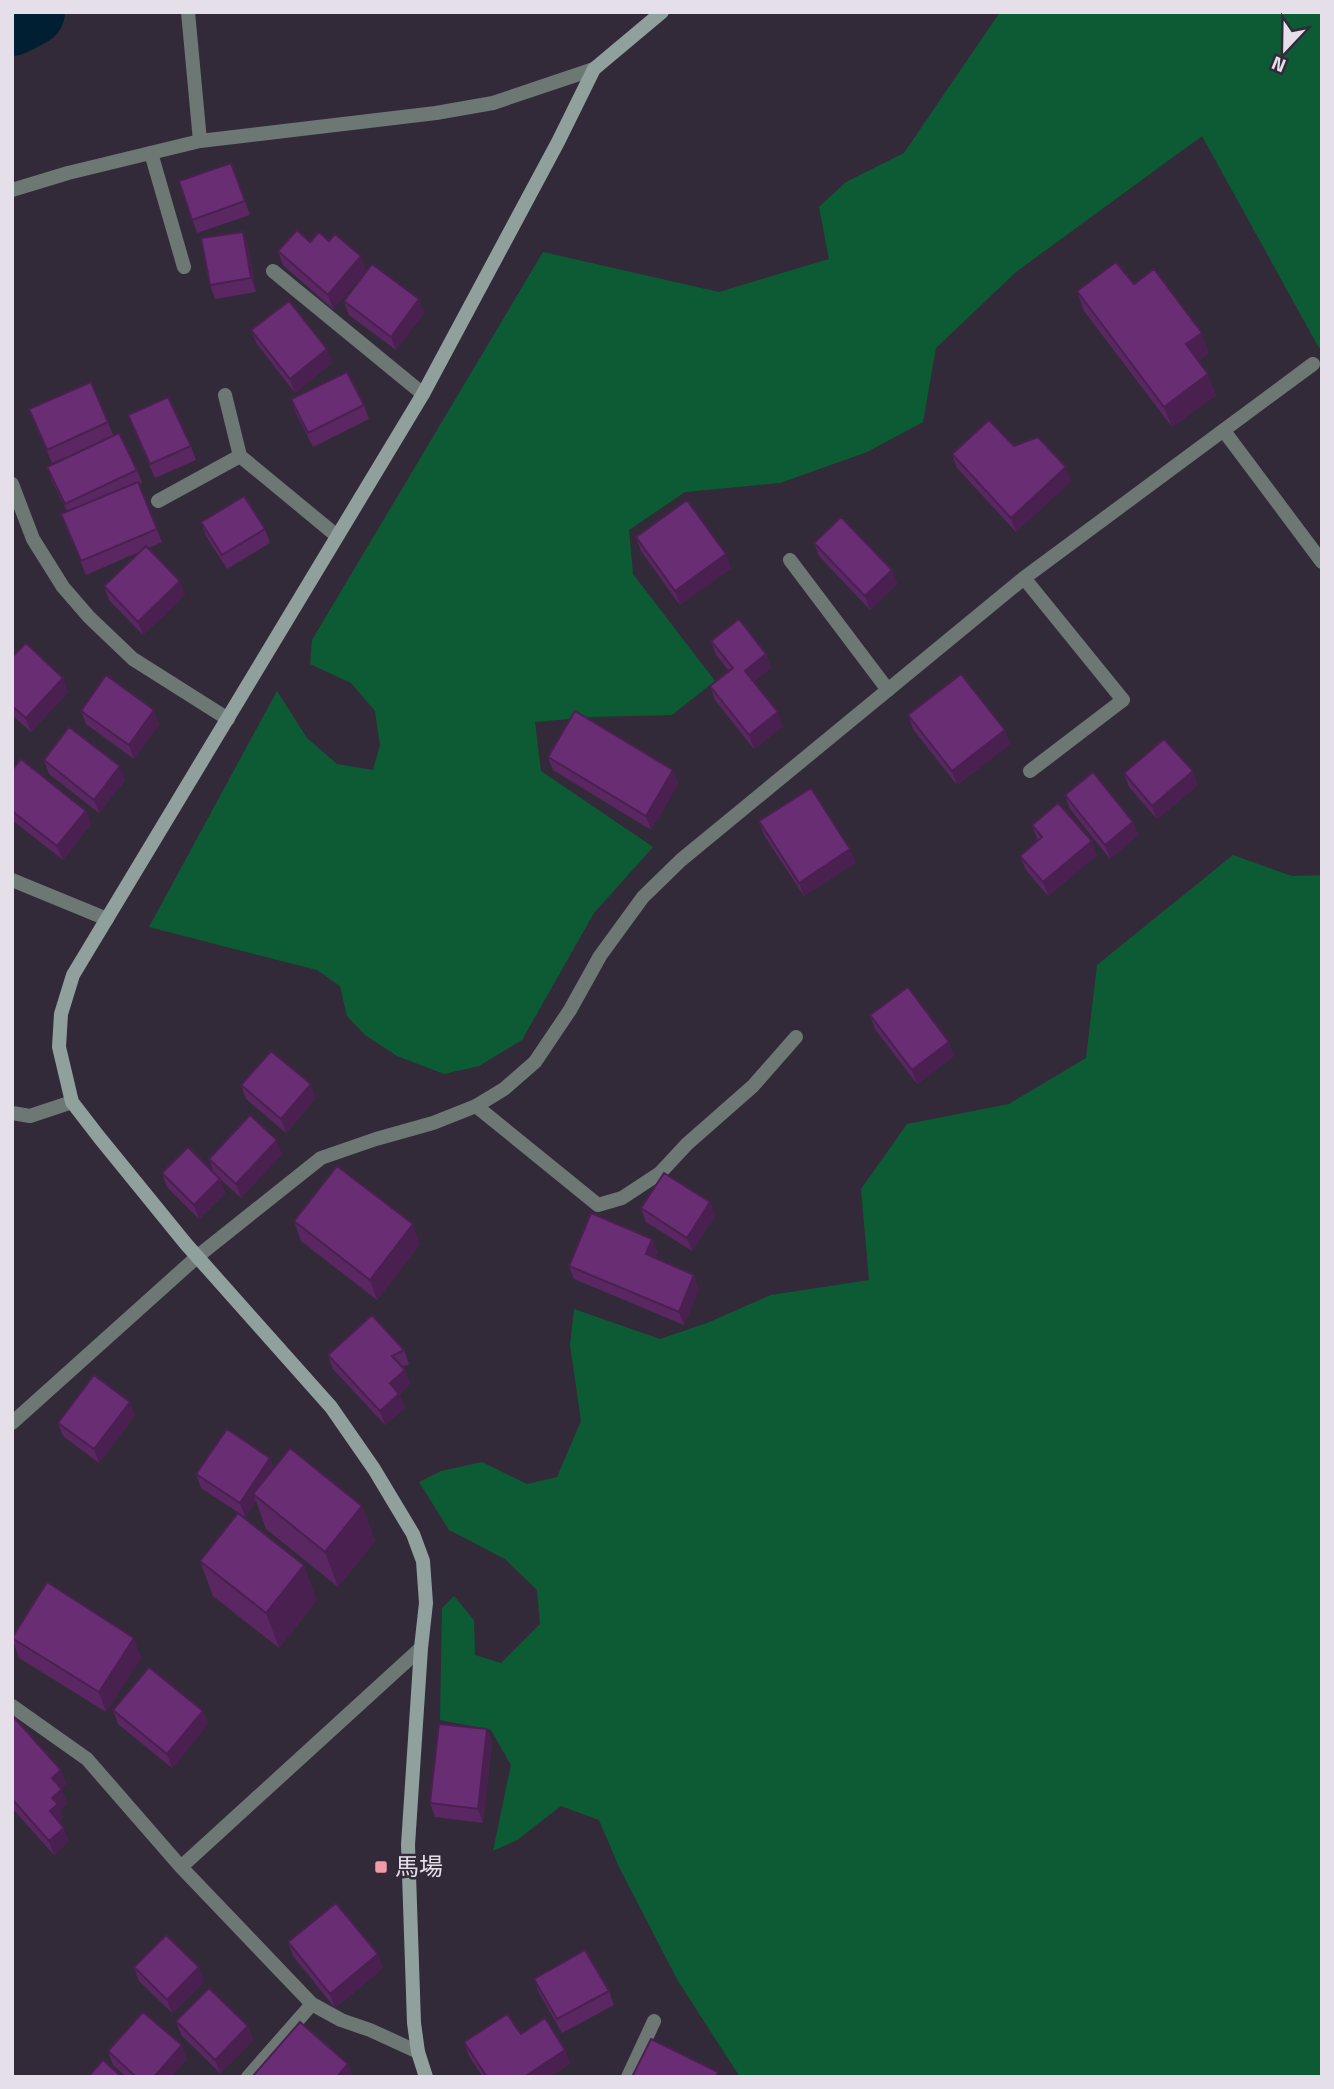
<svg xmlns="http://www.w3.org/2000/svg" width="1334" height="2089" font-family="'Titillium Web','Noto Sans JP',sans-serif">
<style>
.green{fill:#0d5b34}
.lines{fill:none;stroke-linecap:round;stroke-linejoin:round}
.river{stroke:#001f32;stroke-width:68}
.lane{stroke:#6d7875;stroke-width:14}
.street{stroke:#6d7875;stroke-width:14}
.secondary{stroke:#90a19d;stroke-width:14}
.wall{fill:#5a2763}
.shaded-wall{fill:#4a2050}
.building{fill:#692d73;stroke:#4a2050;stroke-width:2}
.poi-dot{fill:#f39aa9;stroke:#332a39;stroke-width:2.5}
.labels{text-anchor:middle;stroke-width:5;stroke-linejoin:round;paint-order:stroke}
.poi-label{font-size:24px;fill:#e5dfe9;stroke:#332a39;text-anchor:start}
</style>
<rect width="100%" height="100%" fill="#332a39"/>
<path class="green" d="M1000,12h322v334l-3,2 -117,-212 -186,136 -80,76 -13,74 -56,30 -87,31 -95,9 -56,38 4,44 82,107 -43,34 -80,2 -57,5 6,49 112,76 -59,66 -72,127 -43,26 -35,8 -47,-18 -32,-21 -18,-19 -7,-30 -23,-16 -168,-43 128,-236 30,47 30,26 36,6 7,-25 -5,-34 -24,-28 -41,-19 2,-24 231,-388 176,40 110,-33 -10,-52 27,-25 58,-29z
M1233,855l59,21 30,-1v1202h-582l-62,-96 -59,-114 -20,-47 -38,-14 -44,34 -24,11 18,-86 -20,-35 -51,-10 2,-112 12,-12 20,24 1,35 26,8 39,-39 -3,-34 -32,-31 -56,-29 -30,-48 22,-11 41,-9 45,22 30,-7 24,-56 -11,-76 4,-36 86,30 47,-16 64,-28 98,-15 -8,-91 46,-65 102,-20 77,-46 11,-93z"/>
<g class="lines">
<path class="river" d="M12,22l19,-10"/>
<path class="lane" d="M151,153l33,114
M1224,431l98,131
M790,560l98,130
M12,880l95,39
M476,1106l122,99 24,-7 38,-25 27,-29 66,-58 43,-49
M628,2077l26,-56"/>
<path class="street" d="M188,12l12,129
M12,190l56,-17 132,-32 236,-28 57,-10 101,-34
M273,271l150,123
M225,395l15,61
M12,484l21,55 30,48 26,30 44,42 95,60
M158,501l82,-45 97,80
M1024,578l99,122 -93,71
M12,1113l18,3 42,-14
M12,1423l186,-167 123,-98 55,-19 57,-16 43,-17 28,-17 31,-27 35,-52 30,-54 43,-59 38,-37 343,-282 289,-214
M12,1706l75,53 94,108 131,137 29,16 29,10 48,22
M181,1867l240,-219
M248,2077l64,-73"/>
<path class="secondary" d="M426,2077l-8,-25 -4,-29 -6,-178 13,-197 5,-45 -3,-42 -10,-27 -39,-65 -43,-62 -145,-163 -87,-107 -27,-35 -13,-55 2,-33 12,-39 350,-581 135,-252 36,-73 68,-57"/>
</g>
<path class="wall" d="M231,163l19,52 -53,18 -18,-52z
M243,232l5,13 8,47 -41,7 -5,-14z
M329,241l37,29 -33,39 -50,-44 -5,-14 32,-9z
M1134,284l75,69 -11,8 18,34 -44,32 -88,-116 -7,-20z
M344,301l80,12 -28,37 -47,-35z
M251,330l76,19 5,14 -37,30 -38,-49z
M291,399l73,6 5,14 -56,28 -17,-34z
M29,409l79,13 5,13 24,35 5,13 -3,2 23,57 -13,6 36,47 -42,40 -34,-35 -5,-14 35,-34 -53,23 -25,-61 6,-3 -15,-30 -5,-14 38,-18 -33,14z
M128,415l63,31 5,14 -41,18 -22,-50z
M1014,446l57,35 -55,51 -59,-64 -5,-14z
M201,522l64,7 5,14 -43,26 -21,-33z
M636,537l95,31 -51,37 -39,-54z
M814,543l78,27 5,14 -27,26 -51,-54z
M711,641l55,13 5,14 -18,14 30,44 -29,23 -39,-49 -5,-14 19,-15 -13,-16z
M12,657l51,21 5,14 -37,40 -19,-17z
M81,711l78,13 -25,35 -48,-35z
M908,715l102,29 -53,41 -44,-56z
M548,757l125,13 5,14 -27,46 -98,-60z
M44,760l81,20 -26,33 -50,-39z
M12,770l74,41 5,13 -28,36 -51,-40z
M1124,773l74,12 -41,34 -28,-32z
M1065,795l68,27 5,13 -28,24 -40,-50z
M759,821l97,41 -52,34 -40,-61z
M1032,825l65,30 -49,41 -22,-26 -6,-14 18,-15z
M870,1015l84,41 -37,28 -42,-55z
M241,1085l75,13 -30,35 -40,-34z
M282,1154l-41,44 -27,-25 -5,-14z
M162,1173l58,6 5,14 -26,26 -32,-32z
M710,1202l5,14 -23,35 -46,-29 -5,-14z
M294,1221l126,23 -43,56 -76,-59z
M652,1239l5,13 -2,6 44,31 -15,36 -110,-46 -5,-13z
M404,1350l5,14 -7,3 3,3 5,14 -11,10 6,14 -20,17 -52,-56 -5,-14z
M135,1415l-36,48 -36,-27 -5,-13z
M270,1458l4,11 88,37 13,35 -37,46 -72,-58 -10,-28 -11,16 -44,-29 -5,-14z
M200,1561l117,39 -38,48 -66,-52z
M12,1638l129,20 -35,54 -87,-54z
M113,1710l90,1 5,13 -36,44 -54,-44z
M12,1715l49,55 5,14 -5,4 6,15 -7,7 3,8 -4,4 10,19 -15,14 -42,-47z
M487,1729l5,14 -9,80 -48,-6 -5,-14z
M288,1942l95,26 -48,40 -42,-52z
M134,1967l70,14 -32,32 -33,-32z
M534,1979l75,12 5,14 -52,28 -23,-40z
M176,2021l72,5 5,14 -33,33 -39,-38z
M521,2034l44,16 5,13 -20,14h-67l-14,-21 -5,-14z
M108,2051l79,8 -16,18h-45l-13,-12z"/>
<path class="shaded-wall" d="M243,232l5,13 8,47 -5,-14z
M361,256l5,14 -33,39 -5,-14z
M419,299l5,14 -28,37 -5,-13z
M1202,333l7,20 -16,12 -7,-21z
M327,349l5,14 -37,30 -5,-14z
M1208,374l8,21 -44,32 -8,-20z
M1066,467l5,14 -55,51 -5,-14z
M726,554l5,14 -51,37 -5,-14z
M892,570l5,14 -27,26 -5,-14z
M180,581l5,14 -42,40 -5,-13z
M766,654l5,14 -21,17 -5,-14z
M63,678l5,14 -37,40 -5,-14z
M154,710l5,14 -25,35 -5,-14z
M778,712l5,14 -29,23 -5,-14z
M1005,730l5,14 -53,41 -5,-14z
M120,766l5,14 -26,33 -5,-13z
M673,770l5,14 -27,46 -5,-14z
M1193,771l5,14 -41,34 -5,-13z
M86,811l5,13 -28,36 -6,-14z
M1133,822l5,13 -28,24 -5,-14z
M1092,841l5,14 -49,41 -5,-14z
M850,849l6,13 -52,34 -5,-13z
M949,1042l5,14 -37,28 -5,-14z
M311,1084l5,14 -30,35 -5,-14z
M277,1140l5,14 -41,44 -5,-14z
M220,1179l5,14 -26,26 -5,-14z
M710,1202l5,14 -23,35 -5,-13z
M413,1224l7,20 -43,56 -7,-20z
M652,1239l5,13 -6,16 -5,-14z
M694,1275l5,14 -15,36 -5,-13z
M405,1370l5,14 -15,13 -5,-14z
M399,1394l6,14 -20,17 -5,-14z
M130,1402l5,13 -36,48 -5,-14z
M270,1458l5,14 -22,22 3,7 -11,16 -5,-14z
M362,1506l13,35 -37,46 -13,-35z
M304,1565l13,35 -38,48 -13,-35z
M134,1638l7,20 -35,54 -7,-20z
M203,1711l5,13 -36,44 -5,-14z
M487,1729l5,14 -9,80 -5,-14z
M61,1770l5,14 -9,7 -5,-13z
M62,1789l5,14 -7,7 3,8 -8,7 -5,-14 2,-13z
M64,1828l5,13 -15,14 -5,-14z
M378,1954l5,14 -48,40 -5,-14z
M199,1967l5,14 -32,32 -5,-13z
M248,2026l5,14 -33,33 -5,-13z
M182,2045l5,14 -16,18h-17z
M565,2050l5,13 -20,14h-26z
M348,2064l5,13h-16z"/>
<path class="building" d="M231,163l14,38 -53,19 -13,-39z
M297,230l13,12 9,-10 10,9 6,-7 26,22 -33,39 -50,-44z
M243,232l8,46 -41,7 -9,-47z
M1116,262l18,22 20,-15 48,64 -16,11 22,30 -44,33 -87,-116z
M372,264l47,35 -28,38 -47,-36z
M289,301l38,48 -37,30 -39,-49z
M347,372l17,33 -56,28 -17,-34z
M91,382l17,40 -61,28 -18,-41z
M168,397l23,49 -41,18 -22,-49z
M989,420l25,26 24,-9 28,30 -55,51 -59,-64z
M119,433l18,37 -72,34 -18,-37z
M138,482l19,47 -76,32 -20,-47z
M244,496l21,33 -43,26 -21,-33z
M687,500l39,54 -51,37 -39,-54z
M841,517l51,53 -27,26 -51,-53z
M146,546l34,35 -42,41 -34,-36z
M739,619l27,35 -21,17 33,41 -29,23 -39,-49 23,-18 -22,-27z
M26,643l37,35 -37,40 -14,-12v-49z
M961,674l44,56 -53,41 -44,-56z
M106,675l48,35 -25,35 -48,-34z
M575,711l98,59 -27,46 -98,-59z
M69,727l51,39 -26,34 -50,-40z
M1164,739l29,32 -41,35 -28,-33z
M21,759l65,52 -29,35 -45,-35v-41z
M1093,772l40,50 -28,23 -40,-50z
M811,788l39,61 -51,34 -40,-62z
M1058,803l34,38 -49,41 -23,-26 22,-19 -10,-12z
M908,987l41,55 -37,28 -42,-55z
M271,1051l40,33 -30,35 -40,-34z
M250,1115l27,25 -41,44 -27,-25z
M188,1147l32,32 -26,26 -32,-32z
M337,1166l76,58 -43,56 -76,-59z
M664,1173l46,29 -23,36 -46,-30z
M591,1213l61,26 -6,15 48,21 -15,37 -110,-46z
M372,1315l32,35 -12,6 13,14 -15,13 9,11 -19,17 -52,-56z
M94,1375l36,27 -36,47 -36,-26z
M227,1429l43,29 -30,45 -44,-29z
M290,1448l72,58 -37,46 -72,-58z
M238,1513l66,52 -38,48 -66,-52z
M47,1582l87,56 -35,54 -87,-54z
M149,1667l54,44 -36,43 -54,-44z
M12,1715l49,55 -9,8 10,11 -10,9 6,6 -8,7 14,17 -15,13 -37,-42z
M439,1724l48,5 -9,80 -48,-6z
M336,1903l42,51 -48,40 -42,-52z
M166,1935l33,32 -32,33 -33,-33z
M585,1950l24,41 -52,28 -23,-40z
M209,1988l39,38 -33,34 -39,-39z
M143,2012l39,33 -28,32h-18l-28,-26z
M507,2014l14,20 24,-16 20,32 -41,27h-37l-23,-35z
M300,2022l48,42 -11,13h-85z
M651,2039l67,33 -2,5h-84z
M103,2060l19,17h-34z"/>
<rect class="poi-dot" x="374" y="1860" width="14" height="14" rx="3.5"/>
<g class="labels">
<g class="poi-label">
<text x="395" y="1875">馬場</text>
</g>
</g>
<rect width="1334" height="2089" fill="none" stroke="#e5dfe9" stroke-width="28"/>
<g transform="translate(1285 49) rotate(202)" stroke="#332a39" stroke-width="5" paint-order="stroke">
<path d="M0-5L12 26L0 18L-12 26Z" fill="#e5dfe9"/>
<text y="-10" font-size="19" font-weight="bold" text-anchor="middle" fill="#e5dfe9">N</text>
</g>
</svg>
